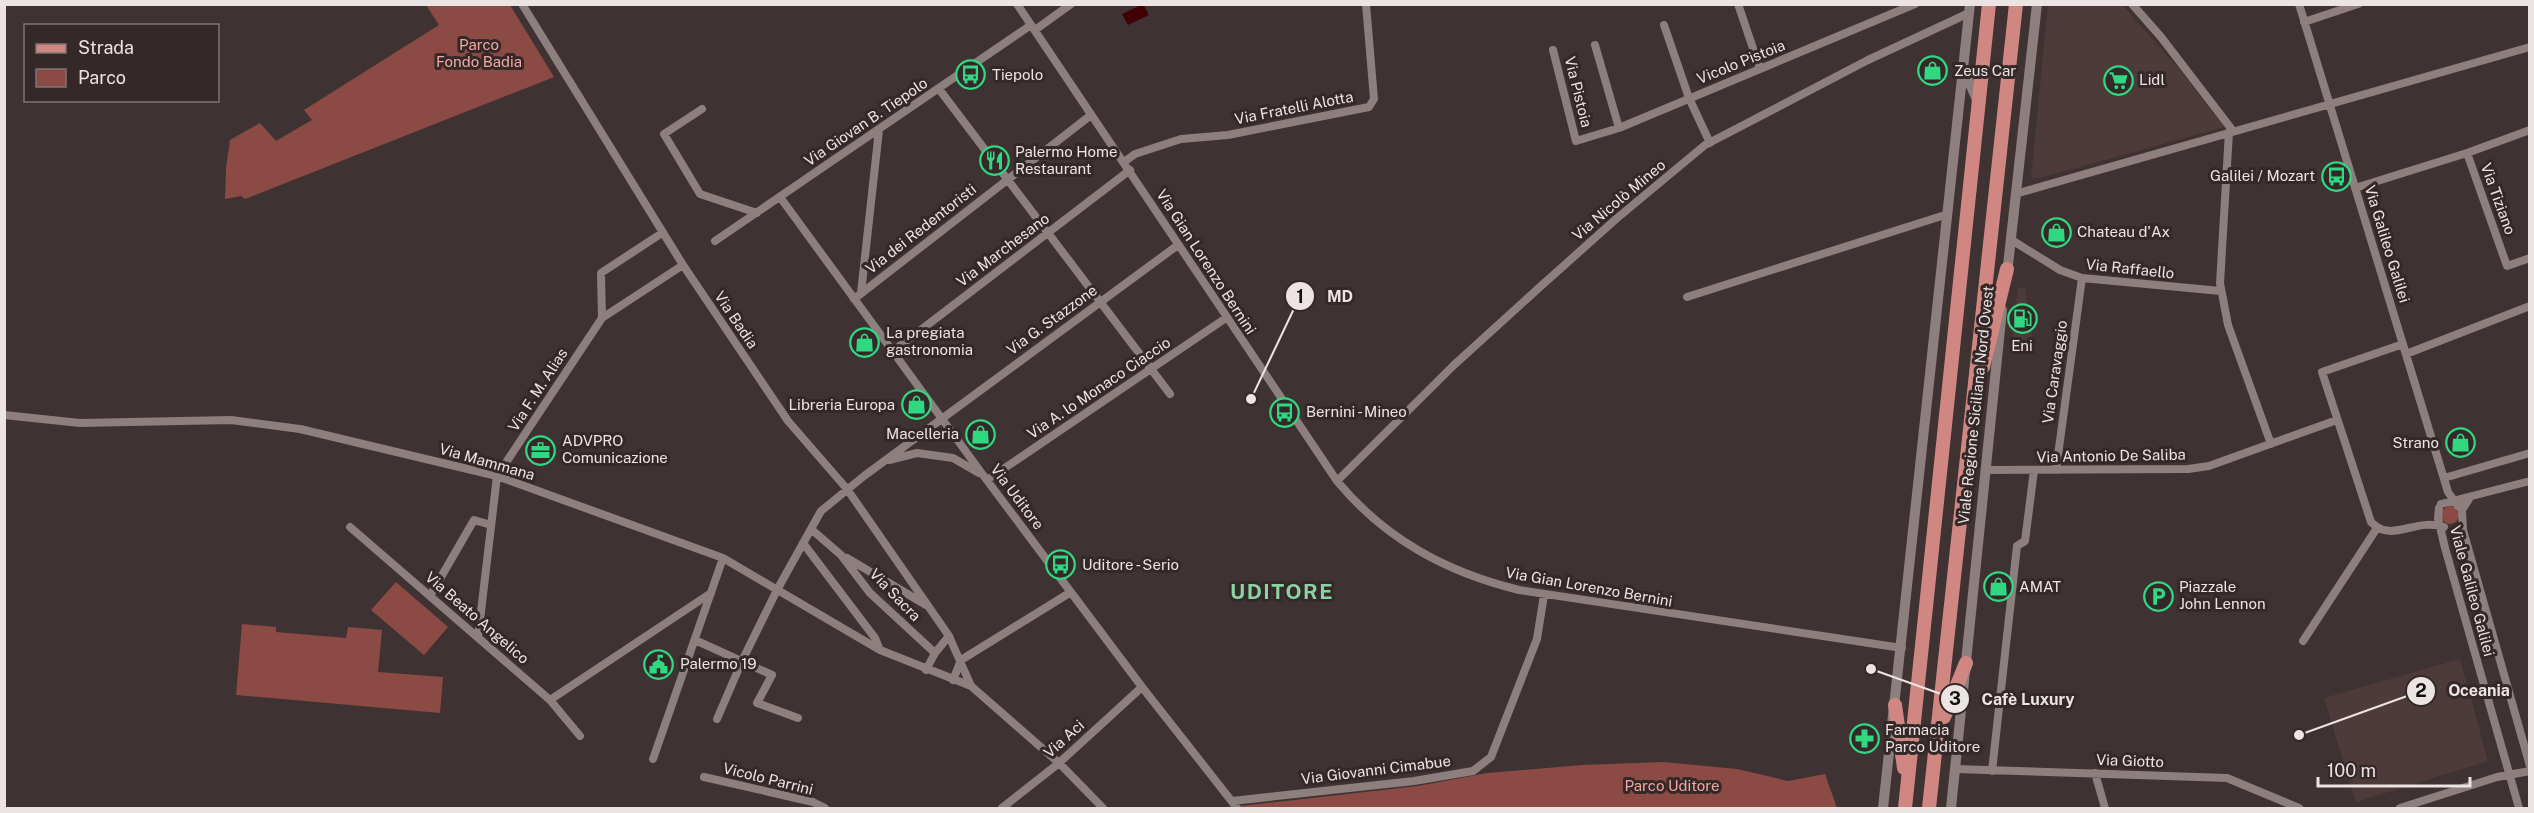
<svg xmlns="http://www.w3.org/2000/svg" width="2534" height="813" font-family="'Public Sans',sans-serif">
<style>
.built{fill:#4d3b39}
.green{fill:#8c4a45}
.water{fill:#400004}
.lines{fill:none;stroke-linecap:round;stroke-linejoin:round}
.minor{stroke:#8c7f7d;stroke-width:8}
.tertiary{stroke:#8c7f7d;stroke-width:10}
.primary{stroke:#d08781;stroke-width:14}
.labels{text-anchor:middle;stroke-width:6;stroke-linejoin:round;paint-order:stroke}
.park-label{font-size:15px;fill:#f2a8a1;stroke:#342928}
.street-label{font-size:15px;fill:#ebe4e3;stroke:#342928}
.poi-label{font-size:15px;fill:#ebe4e3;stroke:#342928;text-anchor:start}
.district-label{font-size:21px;font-weight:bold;letter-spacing:1.5px;fill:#89d2a2;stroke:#342928}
.leader{fill:none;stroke:#ebe4e3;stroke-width:2}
.callout-dot{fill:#ebe4e3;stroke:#342928;stroke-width:2}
.mark-label{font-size:18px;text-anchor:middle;font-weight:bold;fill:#111}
.callout-label{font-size:16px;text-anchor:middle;font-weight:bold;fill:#ebe4e3;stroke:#342928;stroke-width:6;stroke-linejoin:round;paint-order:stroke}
</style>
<rect width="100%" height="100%" fill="#3e3332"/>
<path class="built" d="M2048,5h74l58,65 44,57 -184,51h-9z
M2018,288h7l9,61 -23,3z
M2460,659l28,102 -132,41 -32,-104z"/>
<path class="green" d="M426,5h84l44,72 -309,122 -4,-3 -16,3 1,-31 4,-28 30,-17 16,18 36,-21 -8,-10 135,-85z
M2441 515a9 9 0 1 1 18 0a9 9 0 1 1-18 0Z
M396,582l52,45 -24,28 -53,-45z
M242,624l34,3v5l70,6 2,-11 34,3 -4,42 65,5 -3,36 -204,-18z
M1664,762l73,7 51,12 37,-7 12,34h-594l-3,-2 178,-20 69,-13 95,-8z"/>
<path class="water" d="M1143,4l6,11 -21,10 -6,-11z"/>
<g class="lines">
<path class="minor" d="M522,4l161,261 105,156 59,68 102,147 22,50
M1017,4l320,477c48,58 109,91 182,109l383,58
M1738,4l22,65
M2132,4l29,33 72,94
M2299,4l149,488 10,14
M2304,22l54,-18
M1664,25l25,73 21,45
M1035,30l36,-26
M1595,45l24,83
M1553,50l23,91 43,-13 296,-124
M939,89l231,305
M702,109l-38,25 36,60 57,19
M2229,132l-9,151 8,42 43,119
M2467,153l40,113 23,-8
M1124,162l11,-8 46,-15 47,-4 141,-28 5,-8 -8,-95
M2355,188l112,-35 63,-23
M2015,194l515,-147
M780,197l203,278 159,212 95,121
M662,233l-61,40 1,45 81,-53
M2010,239l50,31 22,8 139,13
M715,241l316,-216
M861,293l18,-163
M1687,297l261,-83
M854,299l237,-184
M2403,344l-81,28 49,150c21,22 44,-5 73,5
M892,352l238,-182
M2406,354l124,-48
M4,415l76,8 151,-3 69,9 197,47 226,82 157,92 91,36 88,77 44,45
M889,460l28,-7 36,5 26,15
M1986,470l202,-1 21,-3 128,-46
M2056,470l26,-192
M2444,478l86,-25
M987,480l239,-162
M1337,481l117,-116 87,-79 75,-67 89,-74 163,-85 101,-47
M2469,499l-7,11 1,20 67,236
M2441,504l89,-23
M2439,508l-1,10 7,30 74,260
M350,527l200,173 30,36
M811,529l30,26 29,38 65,60
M803,543l72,95 5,12
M847,558l79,47
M430,596l44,-76 17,5
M478,637l19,-161 105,-158
M695,640l77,35 -15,28 41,15
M2303,641l74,-113
M926,670l9,-17 14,-17
M953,680l8,-20 110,-68
M550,700l161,-107
M717,719l25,-58 35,-71 44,-79 43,-35 314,-231
M653,759l70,-201
M1955,769l272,9 72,30
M1992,771l25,-225 8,-5 9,-71
M2095,773l10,35
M704,777l109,25 12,6
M1232,801l182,-20 59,-10 18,-14 46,-118 7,-44
M1002,808l57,-45 83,-76
M2400,808l97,-31 33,-6"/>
<path class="tertiary" d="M1963,68l15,34
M2007,274l30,-270
M1883,808l87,-804
M1951,808l51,-498"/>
<path class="primary" d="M1983,367l24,-98
M1895,705l9,63
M1944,717l22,-54
M1905,808l84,-804
M1929,808l87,-804"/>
</g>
<defs>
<symbol id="shop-ring" viewBox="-11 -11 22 22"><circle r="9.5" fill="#342928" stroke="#31d882" stroke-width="1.5"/><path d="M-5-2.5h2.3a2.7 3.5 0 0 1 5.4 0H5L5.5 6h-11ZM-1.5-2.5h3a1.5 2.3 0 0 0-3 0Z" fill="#31d882"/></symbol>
<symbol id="bus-ring" viewBox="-11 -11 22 22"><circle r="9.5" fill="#342928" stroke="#31d882" stroke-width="1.5"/><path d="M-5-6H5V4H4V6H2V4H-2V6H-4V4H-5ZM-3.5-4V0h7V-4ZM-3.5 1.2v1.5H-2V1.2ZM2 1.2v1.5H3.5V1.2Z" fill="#31d882"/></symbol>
<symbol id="supermarket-ring" viewBox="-11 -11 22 22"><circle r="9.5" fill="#342928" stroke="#31d882" stroke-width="1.5"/><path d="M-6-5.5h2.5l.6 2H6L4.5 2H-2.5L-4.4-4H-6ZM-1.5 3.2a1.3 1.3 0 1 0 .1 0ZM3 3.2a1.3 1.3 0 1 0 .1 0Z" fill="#31d882"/></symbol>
<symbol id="restaurant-ring" viewBox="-11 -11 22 22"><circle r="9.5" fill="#342928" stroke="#31d882" stroke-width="1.5"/><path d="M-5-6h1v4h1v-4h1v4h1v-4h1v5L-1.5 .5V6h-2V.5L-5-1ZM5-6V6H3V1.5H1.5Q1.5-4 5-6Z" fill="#31d882"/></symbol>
<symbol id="fuel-ring" viewBox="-11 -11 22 22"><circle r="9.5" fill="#342928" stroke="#31d882" stroke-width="1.5"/><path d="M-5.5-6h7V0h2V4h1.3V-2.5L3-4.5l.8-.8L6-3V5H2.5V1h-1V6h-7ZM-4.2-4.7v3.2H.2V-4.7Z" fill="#31d882"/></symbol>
<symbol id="office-ring" viewBox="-11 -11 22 22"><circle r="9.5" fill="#342928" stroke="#31d882" stroke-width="1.5"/><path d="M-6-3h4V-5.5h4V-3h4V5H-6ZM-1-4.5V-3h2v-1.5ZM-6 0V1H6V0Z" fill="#31d882"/></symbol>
<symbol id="parking-ring" viewBox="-11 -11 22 22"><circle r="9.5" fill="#342928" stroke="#31d882" stroke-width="1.5"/><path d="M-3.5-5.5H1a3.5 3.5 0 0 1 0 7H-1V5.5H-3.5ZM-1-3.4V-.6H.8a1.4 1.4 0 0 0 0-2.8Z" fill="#31d882"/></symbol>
<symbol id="civic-ring" viewBox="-11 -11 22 22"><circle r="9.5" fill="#342928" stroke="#31d882" stroke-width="1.5"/><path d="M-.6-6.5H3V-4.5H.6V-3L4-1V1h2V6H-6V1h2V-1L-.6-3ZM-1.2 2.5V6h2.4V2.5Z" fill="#31d882"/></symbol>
<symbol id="pharmacy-ring" viewBox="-11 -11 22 22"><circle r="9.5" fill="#342928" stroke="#31d882" stroke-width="1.5"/><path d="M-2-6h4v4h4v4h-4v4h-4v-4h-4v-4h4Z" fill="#31d882"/></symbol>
</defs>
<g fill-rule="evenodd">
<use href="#shop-ring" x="1916" y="54" width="33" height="33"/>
<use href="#bus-ring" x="954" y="58" width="33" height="33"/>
<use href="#supermarket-ring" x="2102" y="64" width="33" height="33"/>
<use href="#restaurant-ring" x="978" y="144" width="33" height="33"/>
<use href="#bus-ring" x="2320" y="160" width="33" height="33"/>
<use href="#shop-ring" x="2040" y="216" width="33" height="33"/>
<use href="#fuel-ring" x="2006" y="302" width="33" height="33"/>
<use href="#shop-ring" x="848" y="326" width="33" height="33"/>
<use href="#shop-ring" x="900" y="388" width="33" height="33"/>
<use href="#bus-ring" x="1268" y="396" width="33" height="33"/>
<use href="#shop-ring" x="964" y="418" width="33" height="33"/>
<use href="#shop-ring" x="2444" y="426" width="33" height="33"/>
<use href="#office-ring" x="524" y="434" width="33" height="33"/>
<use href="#bus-ring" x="1044" y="548" width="33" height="33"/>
<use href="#shop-ring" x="1982" y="570" width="33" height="33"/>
<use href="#parking-ring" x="2142" y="580" width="33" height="33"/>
<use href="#civic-ring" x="642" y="648" width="33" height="33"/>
<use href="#pharmacy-ring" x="1848" y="722" width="33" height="33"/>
</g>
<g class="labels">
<g class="park-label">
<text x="479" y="50">Parco<tspan x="479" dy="17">Fondo Badia</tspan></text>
<text x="1672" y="791">Parco Uditore</text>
</g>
<g class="street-label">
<text transform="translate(1741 62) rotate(-22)" y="5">Vicolo Pistoia</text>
<text transform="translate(1578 92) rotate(76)" y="5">Via Pistoia</text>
<text transform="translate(1294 108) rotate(-11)" y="5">Via Fratelli Alotta</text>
<text transform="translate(866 122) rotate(-34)" y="5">Via Giovan B. Tiepolo</text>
<text transform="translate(2498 199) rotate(70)" y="5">Via Tiziano</text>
<text transform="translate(1619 200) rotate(-40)" y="5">Via Nicolò Mineo</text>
<text transform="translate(921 229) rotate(-38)" y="5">Via dei Redentoristi</text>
<text transform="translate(2387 244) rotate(73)" y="5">Via Galileo Galilei</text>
<text transform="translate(1003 250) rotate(-37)" y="5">Via Marchesano</text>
<text transform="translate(1206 262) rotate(57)" y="5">Via Gian Lorenzo Bernini</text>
<text transform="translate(2130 269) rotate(6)" y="5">Via Raffaello</text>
<text transform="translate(736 320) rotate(56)" y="5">Via Badia</text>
<text transform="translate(1052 320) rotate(-36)" y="5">Via G. Stazzone</text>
<text transform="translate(2055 372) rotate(-82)" y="5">Via Caravaggio</text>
<text transform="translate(1099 388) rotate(-34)" y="5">Via A. lo Monaco Ciaccio</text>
<text transform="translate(538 390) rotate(-57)" y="5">Via F. M. Alias</text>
<text transform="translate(1976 405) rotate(-84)" y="5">Viale Regione Siciliana Nord Ovest</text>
<text transform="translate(2111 456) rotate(-1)" y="5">Via Antonio De Saliba</text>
<text transform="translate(487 462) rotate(16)" y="5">Via Mammana</text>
<text transform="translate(1017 497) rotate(53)" y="5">Via Uditore</text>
<text transform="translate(1589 587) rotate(10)" y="5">Via Gian Lorenzo Bernini</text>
<text transform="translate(2472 591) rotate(75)" y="5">Viale Galileo Galilei</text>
<text transform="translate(895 595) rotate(46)" y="5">Via Sacra</text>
<text transform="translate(477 618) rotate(41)" y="5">Via Beato Angelico</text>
<text transform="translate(1064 739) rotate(-42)" y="5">Via Aci</text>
<text transform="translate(2130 761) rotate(2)" y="5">Via Giotto</text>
<text transform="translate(1376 770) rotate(-7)" y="5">Via Giovanni Cimabue</text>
<text transform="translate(768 779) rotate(14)" y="5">Vicolo Parrini</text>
</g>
<g class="poi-label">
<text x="1954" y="76">Zeus Car</text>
<text x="992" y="80">Tiepolo</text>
<text x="2139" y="85">Lidl</text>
<text x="1015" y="157">Palermo Home<tspan x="1015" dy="17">Restaurant</tspan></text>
<text x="2315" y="181" text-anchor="end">Galilei / Mozart</text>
<text x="2077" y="237">Chateau d'Ax</text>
<text x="886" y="338">La pregiata<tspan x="886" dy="17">gastronomia</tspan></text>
<text x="2022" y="351" text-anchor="middle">Eni</text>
<text x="895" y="410" text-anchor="end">Libreria Europa</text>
<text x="1306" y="417">Bernini - Mineo</text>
<text x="959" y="439" text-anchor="end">Macelleria</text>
<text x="562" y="446">ADVPRO<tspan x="562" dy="17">Comunicazione</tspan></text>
<text x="2439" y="448" text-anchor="end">Strano</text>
<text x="1082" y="570">Uditore - Serio</text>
<text x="2019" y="592">AMAT</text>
<text x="2179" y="592">Piazzale<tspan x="2179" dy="17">John Lennon</tspan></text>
<text x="680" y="669">Palermo 19</text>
<text x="1885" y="735">Farmacia<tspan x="1885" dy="17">Parco Uditore</tspan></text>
</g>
<g class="district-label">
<text x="1282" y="599">UDITORE</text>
</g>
</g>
<path class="leader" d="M1251 399L1300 296M2299 735L2421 691M1871 669L1955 699"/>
<g class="callout-dot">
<circle cx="1251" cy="399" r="6"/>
<circle cx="2299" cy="735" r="6"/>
<circle cx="1871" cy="669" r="6"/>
<circle cx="1300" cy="296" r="15"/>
<circle cx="2421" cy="691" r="15"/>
<circle cx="1955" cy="699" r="15"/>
</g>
<g class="mark-label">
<text x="1300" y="303">1</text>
<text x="2421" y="697">2</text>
<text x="1955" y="705">3</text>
</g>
<g class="callout-label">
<text x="1340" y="302">MD</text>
<text x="2479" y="696">Oceania</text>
<text x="2028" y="705">Cafè Luxury</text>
</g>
<rect width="2534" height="813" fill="none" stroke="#ebe4e3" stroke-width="12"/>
<rect x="24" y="24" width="195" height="78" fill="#342928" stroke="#7d7473" stroke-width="1.5"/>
<rect x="36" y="44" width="30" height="9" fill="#d08781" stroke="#7d7473" stroke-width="1.5"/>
<text x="78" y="54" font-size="18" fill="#ebe4e3">Strada</text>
<rect x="36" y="69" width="30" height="18" fill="#8c4a45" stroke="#7d7473" stroke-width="1.5"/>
<text x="78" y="84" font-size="18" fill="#ebe4e3">Parco</text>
<path d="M2318 777v9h152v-9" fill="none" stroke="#ebe4e3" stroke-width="3"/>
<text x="2327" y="777" font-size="18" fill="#ebe4e3" stroke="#342928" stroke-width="4.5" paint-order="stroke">100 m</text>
</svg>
